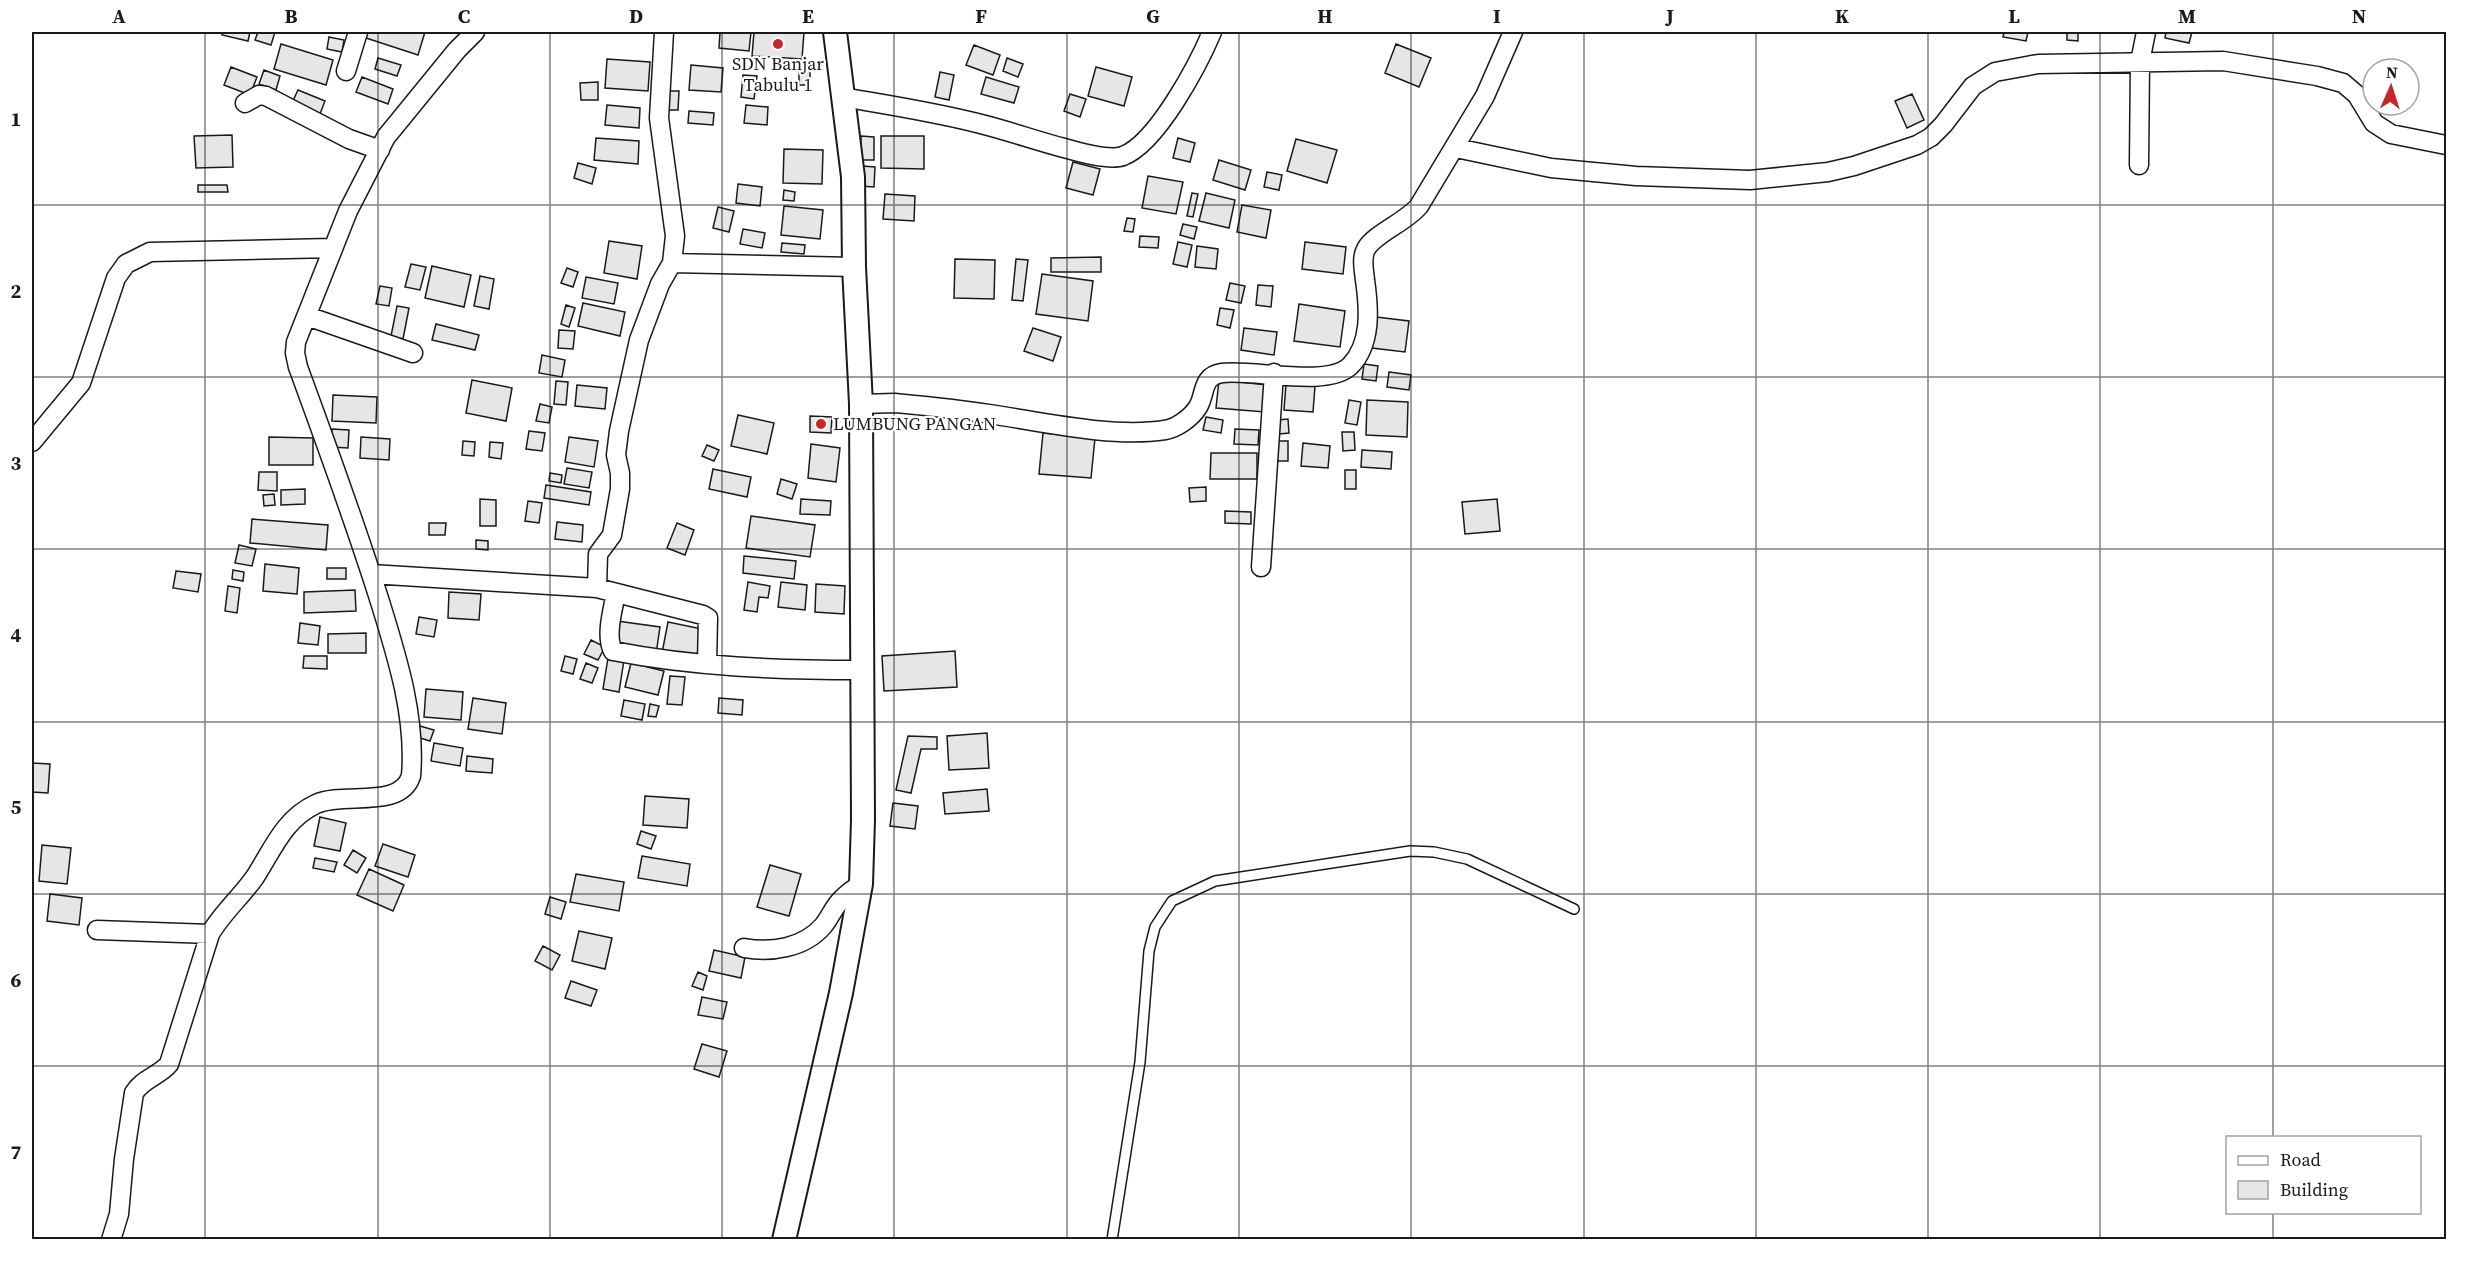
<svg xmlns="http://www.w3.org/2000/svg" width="2478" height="1271" font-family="'Source Serif 4',serif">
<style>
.building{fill:#e6e6e6;stroke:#1a1a1a;stroke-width:1.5}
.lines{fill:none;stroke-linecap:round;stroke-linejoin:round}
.service-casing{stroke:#1a1a1a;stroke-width:12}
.minor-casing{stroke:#1a1a1a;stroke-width:21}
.tertiary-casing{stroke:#1a1a1a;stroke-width:26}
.service{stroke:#fff;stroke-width:9}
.minor{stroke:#fff;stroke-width:18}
.tertiary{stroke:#fff;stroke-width:22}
.grid{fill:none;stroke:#1a1a1a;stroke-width:1.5;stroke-opacity:0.55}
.poi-dot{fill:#c62828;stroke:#fff;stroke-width:2}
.labels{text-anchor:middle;stroke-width:4.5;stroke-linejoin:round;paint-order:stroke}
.poi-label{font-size:18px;fill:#1a1a1a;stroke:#fff}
.neatline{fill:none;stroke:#1a1a1a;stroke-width:2}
.grid-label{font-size:20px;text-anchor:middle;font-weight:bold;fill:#1a1a1a}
</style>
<rect width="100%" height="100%" fill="#fff"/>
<path class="building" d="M222,32h28l-2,9 -26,-6z
M258,32h17l-4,13 -16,-5z
M365,32h60l-7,23 -55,-18z
M720,32h31l-2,19 -30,-3z
M754,32h50l-2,27 -50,-3z
M2004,32h24l-2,9 -23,-4z
M2067,32h11v9l-11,-1z
M2166,32h26l-3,11 -24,-5z
M329,37l15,3 -2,12 -15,-3z
M281,44l52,16 -7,25 -52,-16z
M1396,44l35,14 -12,29 -34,-14z
M974,45l26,10 -7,20 -27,-10z
M378,58l23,7 -4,11 -22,-7z
M1007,58l16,6 -5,13 -15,-6z
M607,59l43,3 -2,29 -43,-3z
M691,65l32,3 -2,24 -32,-2z
M799,65h11v20h-11z
M231,67l26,10 -7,18 -26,-10z
M1096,67l36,10 -8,29 -36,-10z
M264,70l16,6 -4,14 -17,-6z
M940,72l14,3 -5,25 -14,-3z
M743,75l14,1 -3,23 -13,-2z
M362,77l31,12 -5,15 -32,-12z
M986,77l33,10 -5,16 -33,-9z
M598,82v18h-17l-1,-17z
M298,90l27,11 -7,18 -28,-12z
M666,91h13l-1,19h-13z
M1070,94l16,5 -6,18 -16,-6z
M1912,94l12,26 -17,8 -12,-27z
M607,105l33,3 -1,20 -34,-3z
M746,105l22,2 -1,18 -23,-2z
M689,111l25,2 -1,12 -25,-2z
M232,135l1,32 -37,1 -2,-32z
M861,136l13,1v23h-14z
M881,136h43v33l-43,-1z
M596,138l43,3 -1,23 -44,-4z
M1178,138l17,5 -5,19 -17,-4z
M1296,139l41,11 -10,33 -40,-12z
M784,149l39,1 -1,34 -39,-1z
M1219,160l32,10 -6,20 -32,-10z
M1073,162l27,7 -7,26 -27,-7z
M578,163l18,5 -4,16 -18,-6z
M862,166l13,1 -1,20 -13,-1z
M1267,172l15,3 -3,15 -15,-3z
M1148,176l35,6 -7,32 -34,-6z
M738,184l24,3 -2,19 -24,-3z
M198,185h29l1,7h-30z
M784,190l11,2 -1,9 -11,-1z
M1192,193l6,1 -5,23 -6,-1z
M1206,193l29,7 -6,28 -30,-7z
M885,194l30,2 -1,25 -31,-2z
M1242,205l29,5 -5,28 -29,-6z
M784,206l39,4 -3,29 -39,-4z
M718,207l16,4 -5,21 -16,-4z
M1127,218l8,1 -2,13 -9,-1z
M1183,224l14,3 -3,12 -14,-4z
M743,229l22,4 -3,15 -22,-4z
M1140,236l19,1 -1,11 -19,-1z
M609,241l33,5 -5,33 -33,-6z
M1178,242l14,3 -5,22 -14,-3z
M1305,242l41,5 -3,27 -41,-5z
M782,243l23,2 -1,9 -23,-2z
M1197,246l21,3 -2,20 -21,-2z
M1101,257v15h-50v-14z
M955,259l40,1 -1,39 -40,-1z
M1016,259l12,1 -5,41 -11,-1z
M411,264l15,3 -6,23 -15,-3z
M432,266l39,9 -7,32 -39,-9z
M567,268l11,4 -5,15 -12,-4z
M1042,274l51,7 -5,40 -52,-7z
M480,276l14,3 -5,30 -15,-3z
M586,277l32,6 -4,21 -32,-6z
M1230,283l15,3 -4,17 -15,-3z
M1258,285l15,1 -2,21 -15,-2z
M380,286l12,2 -3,18 -13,-2z
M583,303l42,9 -5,24 -42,-10z
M1299,304l46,7 -5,36 -46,-6z
M566,305l9,3 -6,19 -8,-3z
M397,306l12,2 -6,31 -12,-3z
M1220,308l14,2 -4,18 -13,-3z
M1376,317l33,4 -4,31 -33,-4z
M436,324l43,11 -4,15 -43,-10z
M1033,328l28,9 -8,24 -29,-10z
M1244,328l33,4 -3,23 -33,-5z
M559,330l16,1 -2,18 -15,-1z
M542,355l23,5 -3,17 -23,-4z
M1364,364l14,2 -2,15 -14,-2z
M1389,372l22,3 -2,15 -22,-3z
M472,380l40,8 -6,33 -40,-8z
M1219,380l49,5 -3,27 -49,-4z
M556,381l12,1 -2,23 -12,-1z
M1286,384l29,2 -2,26 -29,-2z
M577,385l30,3 -2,21 -30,-3z
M333,395l44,2 -1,26 -44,-2z
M1349,400l12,2 -4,23 -12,-2z
M1367,400l41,2 -1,35 -41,-2z
M540,404l12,3 -3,16 -13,-2z
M738,415l36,8 -7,31 -36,-8z
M810,416l22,1 -1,16 -21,-1z
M1206,417l17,3 -2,13 -18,-3z
M1288,419l1,14 -10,1 -1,-14z
M332,429l17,1 -1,18 -17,-1z
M1235,429l24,1 -1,15 -24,-1z
M529,431l16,2 -3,18 -16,-2z
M1342,432h12l1,18 -12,1z
M1043,433l52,5 -4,40 -52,-4z
M269,437l44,1v27h-44z
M361,437l29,2 -1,21 -29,-2z
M569,437l29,4 -4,26 -29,-5z
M463,441l12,1 -1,14 -12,-1z
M1276,441h12v20h-12z
M490,442l13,1 -2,16 -12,-2z
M1303,443l27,3 -2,22 -27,-2z
M811,444l29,4 -4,34 -28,-4z
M707,445l12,5 -5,11 -12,-5z
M1362,450l30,2 -1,17 -30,-2z
M1211,453h46v26h-47z
M567,468l25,4 -3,16 -25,-4z
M713,469l38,8 -4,20 -38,-8z
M1345,470h11v19h-11z
M259,472h18v19l-19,-1z
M550,473l12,2 -1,8 -12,-2z
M781,479l16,5 -5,15 -15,-5z
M546,485l45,7 -2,13 -45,-7z
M1206,487v14l-16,1 -1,-14z
M305,489v15l-24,1v-15z
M274,494l1,11 -11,1 -1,-11z
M480,499l16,1v26h-16z
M801,499l30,2 -1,14 -30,-1z
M1497,499l3,32 -35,3 -3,-32z
M528,501l14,2 -3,20 -14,-2z
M1225,511l26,1v12l-26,-1z
M751,516l64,9 -5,32 -64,-9z
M252,519l76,6 -2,25 -76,-7z
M557,522l26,3 -1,17 -27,-3z
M429,523h17l-1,12h-16z
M677,523l17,7 -9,25 -18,-7z
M476,540l12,1v9l-12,-1z
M239,545l17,4 -4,17 -17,-3z
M744,556l52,5 -2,18 -51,-6z
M265,564l34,4 -2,26 -34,-3z
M327,568h19v11h-19z
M233,570l11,2 -1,9 -11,-2z
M176,571l25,3 -3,18 -25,-4z
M748,582l22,4 -2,12 -9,-1 -2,15 -13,-2z
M781,582l26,3 -2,25 -27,-3z
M816,584l29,2 -1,28 -29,-2z
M228,586l12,2 -3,25 -12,-2z
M355,590l1,21 -52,2v-21z
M449,592l32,2 -2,26 -31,-2z
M419,617l18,3 -3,17 -18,-3z
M617,621l43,6 -4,27 -43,-6z
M668,622l39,8 -6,31 -39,-8z
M300,623l20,3 -2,19 -20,-2z
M366,633v20h-38v-19z
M591,640l14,7 -7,13 -14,-6z
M955,651l2,36 -73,4 -2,-35z
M304,656h23v13l-24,-1z
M565,656l12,3 -4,15 -12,-3z
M608,658l16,2 -5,32 -16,-3z
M586,663l12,5 -6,15 -12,-4z
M631,663l33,8 -6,24 -33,-8z
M670,676l15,1 -3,28 -15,-1z
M426,689l37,3 -2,28 -37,-3z
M473,698l33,5 -4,31 -34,-5z
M719,698l24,2 -1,15 -24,-2z
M624,700l21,4 -3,16 -21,-4z
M650,704l9,2 -3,11 -8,-1z
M420,726l14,4 -4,11 -13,-4z
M987,733l2,35 -40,2 -2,-34z
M908,736l29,1v12h-16l-10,44 -15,-3z
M434,743l29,5 -3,18 -29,-5z
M467,756l26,3 -1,14 -26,-2z
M32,763l18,1 -2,29 -16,-1z
M987,789l2,22 -44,3 -2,-21z
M645,796l44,3 -2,29 -44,-3z
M893,803l25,3 -3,23 -25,-3z
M320,817l26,6 -6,28 -26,-5z
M641,831l15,5 -5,13 -14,-5z
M383,844l32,11 -7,22 -33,-11z
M42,845l29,3 -4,36 -28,-3z
M353,850l13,8 -9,15 -13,-8z
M642,856l48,8 -3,22 -49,-8z
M315,858l22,4 -3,10 -21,-4z
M770,865l31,9 -12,42 -32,-9z
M369,869l35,16 -11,26 -36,-16z
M576,874l48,8 -5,29 -49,-9z
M50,894l32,4 -3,27 -32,-4z
M550,897l16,5 -5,17 -16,-5z
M579,931l33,7 -7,31 -33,-8z
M543,946l17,9 -8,15 -17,-9z
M714,950l31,7 -4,21 -32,-7z
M698,972l9,4 -4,14 -11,-4z
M571,981l26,9 -6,16 -26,-8z
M702,997l25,5 -4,17 -25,-4z
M702,1044l25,7 -8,26 -25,-8z"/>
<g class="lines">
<defs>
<path id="service" d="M1112,1240l28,-178 9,-111 6,-24 17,-26 43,-20 195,-30 24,1 33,7 107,50"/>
<path id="minor" d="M346,71l12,-39
M842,97c46,8 93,15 139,27 28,7 56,17 83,24 14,4 45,13 59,8 34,-13 75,-91 89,-124
M245,103l14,-8 7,1 83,43 31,11
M1456,148l95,20 85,8 114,4 78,-8 26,-6 63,-21 14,-8 12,-12 30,-39 22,-14 43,-8 185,-3 94,15 26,7 14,12 17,28 17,11 55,11
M2139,165l1,-103 6,-30
M672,263l182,4
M307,316l106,37
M861,404l34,-1c31,3 63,6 94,11 54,8 122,24 176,16 12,-2 26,-12 33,-23 8,-13 3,-31 24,-34 32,-4 105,15 128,-7 22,-22 19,-58 15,-86 -1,-10 -4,-22 1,-31 8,-15 40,-27 53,-43l66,-110 28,-64
M32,442l49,-59 35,-105 10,-14 24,-12 182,-4
M1261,567l13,-194
M371,574l226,14 106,27 5,3 -1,46
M597,588l1,-34 14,-19 8,-46v-16l-4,-18 3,-24 20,-91 21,-56 12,-21 3,-27 -16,-118 5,-86
M616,593c-3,16 -11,43 -3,58 81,16 166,19 248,19
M97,930l113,4
M744,948c27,5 60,0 79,-22 7,-8 11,-20 19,-27 5,-6 12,-10 19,-15
M111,1240l8,-26 5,-55 10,-66c8,-14 25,-17 35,-29l41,-130c12,-21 31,-37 45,-57 18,-28 29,-58 61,-73 28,-13 84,6 95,-28 5,-58 -13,-116 -30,-171 -25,-80 -54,-159 -83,-238l-3,-14 1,-11 52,-131 38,-74 71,-87 18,-18"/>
<path id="tertiary" d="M784,1240l57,-247 20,-109 2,-64 -2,-416 -7,-137 -1,-90 -18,-145"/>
</defs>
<use href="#service" class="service-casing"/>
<use href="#minor" class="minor-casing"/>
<use href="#tertiary" class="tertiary-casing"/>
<use href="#service" class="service"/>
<use href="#minor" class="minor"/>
<use href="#tertiary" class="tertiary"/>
</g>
<path class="grid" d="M205,32v1208M378,32v1208M550,32v1208M722,32v1208M894,32v1208M1067,32v1208M1239,32v1208M1411,32v1208M1584,32v1208M1756,32v1208M1928,32v1208M2100,32v1208M2273,32v1106M32,205h2414M32,377h2414M32,549h2414M32,722h2414M32,894h2414M32,1066h2414M2273,1212v28"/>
<g class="poi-dot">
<circle cx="778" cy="44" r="6"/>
<circle cx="821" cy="424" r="6"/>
</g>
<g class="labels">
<g class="poi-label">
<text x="778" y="70">SDN Banjar<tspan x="778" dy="21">Tabulu 1</tspan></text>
<text x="833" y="430" text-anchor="start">LUMBUNG PANGAN</text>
</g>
</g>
<rect width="2478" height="1271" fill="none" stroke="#ffffff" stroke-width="66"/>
<rect x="2226" y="1136" width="195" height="78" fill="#ffffff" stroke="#a3a3a3" stroke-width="1.5"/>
<rect x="2238" y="1156" width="30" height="9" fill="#ffffff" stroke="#a3a3a3" stroke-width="1.5"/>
<text x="2280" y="1166" font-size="18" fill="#1a1a1a">Road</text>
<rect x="2238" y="1181" width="30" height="18" fill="#e6e6e6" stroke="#a3a3a3" stroke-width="1.5"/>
<text x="2280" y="1196" font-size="18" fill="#1a1a1a">Building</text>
<g transform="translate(2391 87) rotate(3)"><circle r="28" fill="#ffffff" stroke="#a3a3a3" stroke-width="1.5"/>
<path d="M0-4.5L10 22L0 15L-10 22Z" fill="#c62828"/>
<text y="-9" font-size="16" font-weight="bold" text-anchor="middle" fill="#1a1a1a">N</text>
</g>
<rect x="33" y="33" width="2412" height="1205" class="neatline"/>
<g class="grid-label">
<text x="119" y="23">A</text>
<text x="291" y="23">B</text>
<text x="464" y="23">C</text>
<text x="636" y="23">D</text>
<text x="808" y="23">E</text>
<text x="981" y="23">F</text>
<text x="1153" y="23">G</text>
<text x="1325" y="23">H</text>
<text x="1497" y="23">I</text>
<text x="1670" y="23">J</text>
<text x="1842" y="23">K</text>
<text x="2014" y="23">L</text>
<text x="2187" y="23">M</text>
<text x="2359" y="23">N</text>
<text x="16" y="126">1</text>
<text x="16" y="298">2</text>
<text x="16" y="470">3</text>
<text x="16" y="642">4</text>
<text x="16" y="814">5</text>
<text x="16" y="987">6</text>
<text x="16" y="1159">7</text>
</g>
</svg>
